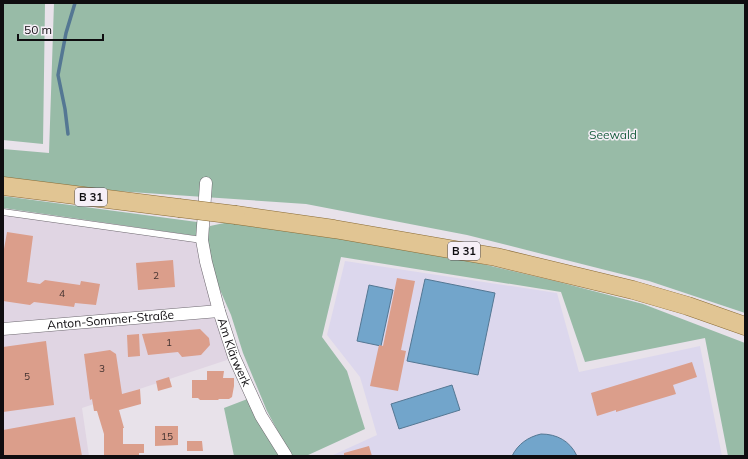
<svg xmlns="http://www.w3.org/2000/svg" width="748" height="459" font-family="Mulish,sans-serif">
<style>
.built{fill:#e0d5e3}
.industrial{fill:#dcd7ed}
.green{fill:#98bba7}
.water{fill:#72a5cb;stroke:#547793}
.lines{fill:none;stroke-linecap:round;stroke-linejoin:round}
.stream{stroke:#547793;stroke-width:3.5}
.building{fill:#db9e8b}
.service-casing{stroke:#6e6970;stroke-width:7}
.minor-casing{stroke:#6e6970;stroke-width:13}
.primary-casing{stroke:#8a6c36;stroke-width:19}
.service{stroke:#fff;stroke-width:6}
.minor{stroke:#fff;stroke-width:12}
.primary{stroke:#e1c593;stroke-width:18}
.primary-bridge-casing{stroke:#8a6c36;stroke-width:19;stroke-linecap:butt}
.primary-bridge{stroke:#e1c593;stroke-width:18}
.labels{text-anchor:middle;stroke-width:3;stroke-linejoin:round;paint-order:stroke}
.number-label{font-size:10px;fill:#42312f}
.shield{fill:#f6eff7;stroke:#545155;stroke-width:1}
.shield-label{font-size:11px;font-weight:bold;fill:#0f0d10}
.park-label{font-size:12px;fill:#1c6041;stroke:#f6eff7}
.street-label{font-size:12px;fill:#0f0d10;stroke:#f6eff7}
</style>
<rect width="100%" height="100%" fill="#e8e2ea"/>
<path class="built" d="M3,214l197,28 33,116 -151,50 7,48h-86z"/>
<path class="industrial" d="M345,261l212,32 22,79 121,-26 22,110h-391l46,-21 -17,-58 -33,-42z"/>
<path class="green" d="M3,3h42l-2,141 -40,-4z
M54,3h691v310l-96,-32 -182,-46 -161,-31 -205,-14 -98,-13v-28l46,4z
M3,196l194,26v14l-194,-28z
M229,222l186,26 140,33 88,23 102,39v113h-17l-23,-118 -120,24 -24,-70 -220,-35 -19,80 25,34 18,58 -59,27h-15l-24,-45 -24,-58 -12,-38 -21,-48 -5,-29 5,-12z
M250,398l31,58h-47l-10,-48z"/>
<path class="water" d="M425,279l70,14 -17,82 -71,-14z
M369,285l24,5 -12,56 -24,-5z
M452,385l8,25 -61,19 -8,-25z
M541,434c16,0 29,7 36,22h-65c6,-12 16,-19 29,-22z"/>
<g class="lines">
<path class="stream" d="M68,134l-3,-25 -7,-34 8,-42 9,-30"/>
</g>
<path class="building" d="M7,232l26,4 -6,46 13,2 5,-4 35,5 1,-4 19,3 -4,21 -21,-2 -1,4 -40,-5 -4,3 -27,-4v-53l1,1z
M173,260l2,27 -37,3 -2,-27z
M397,278l18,3 -14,69 5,1 -8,40 -28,-5 9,-41 4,1z
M200,329l9,9 1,7 -9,10 -19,2 -4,-5 -30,3 -6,-21z
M139,334l1,22 -12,1 -1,-22z
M46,341l8,64 -51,7v-65z
M110,350l6,4 6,40 18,-5 1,15 -22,6 5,18h-1v16h21v9h-5v3h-35v-22l-7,-23h-3l-2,-12 -2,1 -6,-46z
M692,362l5,15 -24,8 3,9 -60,18v-2l-19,6 -6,-23z
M207,371h17l-1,7h11v8l-2,11 -3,2h-10l-1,1h-18l-2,-2h-6v-18h15z
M169,377l3,10 -14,4 -2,-10z
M75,417l7,39h-79v-26z
M155,426h23v19l-23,1z
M187,441h15l1,10h-16z
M369,446l3,10h-28v-3z"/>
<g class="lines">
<defs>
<path id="service" d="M3,212l199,28"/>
<g id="minor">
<path id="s1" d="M206,183l-4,57 4,22 13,49 15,46 27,59 25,40"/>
<path id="s2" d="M3,329l216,-18"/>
</g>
<path id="primary" d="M3,186l176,22
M236,215l98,14 162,28 137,33 55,16 57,20"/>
</defs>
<use href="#service" class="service-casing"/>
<use href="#minor" class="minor-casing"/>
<use href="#primary" class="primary-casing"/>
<use href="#service" class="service"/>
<use href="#minor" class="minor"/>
<use href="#primary" class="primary"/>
<defs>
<path id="primary-bridge" d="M179,208l57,7"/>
</defs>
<use href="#primary-bridge" class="primary-bridge-casing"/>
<use href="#primary-bridge" class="primary-bridge"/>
</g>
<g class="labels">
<g class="number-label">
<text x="156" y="279">2</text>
<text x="62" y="297">4</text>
<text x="169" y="346">1</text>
<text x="102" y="372">3</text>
<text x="27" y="380">5</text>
<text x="167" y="440">15</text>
</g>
<g class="shield">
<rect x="75" y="188" width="32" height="18" rx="3"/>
<rect x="448" y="242" width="32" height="18" rx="3"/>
</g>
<g class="shield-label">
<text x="91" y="201">B 31</text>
<text x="464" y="255">B 31</text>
</g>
<g class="park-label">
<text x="613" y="139">Seewald</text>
</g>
<g class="street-label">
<text dy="4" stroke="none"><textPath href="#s2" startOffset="108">Anton-Sommer-Straße</textPath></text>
<text dy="4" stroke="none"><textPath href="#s1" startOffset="174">Am Klärwerk</textPath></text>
</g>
</g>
<rect width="748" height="459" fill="none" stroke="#0f0d10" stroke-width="8"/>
<path d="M18 34v6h85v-6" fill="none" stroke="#0f0d10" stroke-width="2"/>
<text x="24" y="34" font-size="12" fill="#0f0d10" stroke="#f6eff7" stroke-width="3" paint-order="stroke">50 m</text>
</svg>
